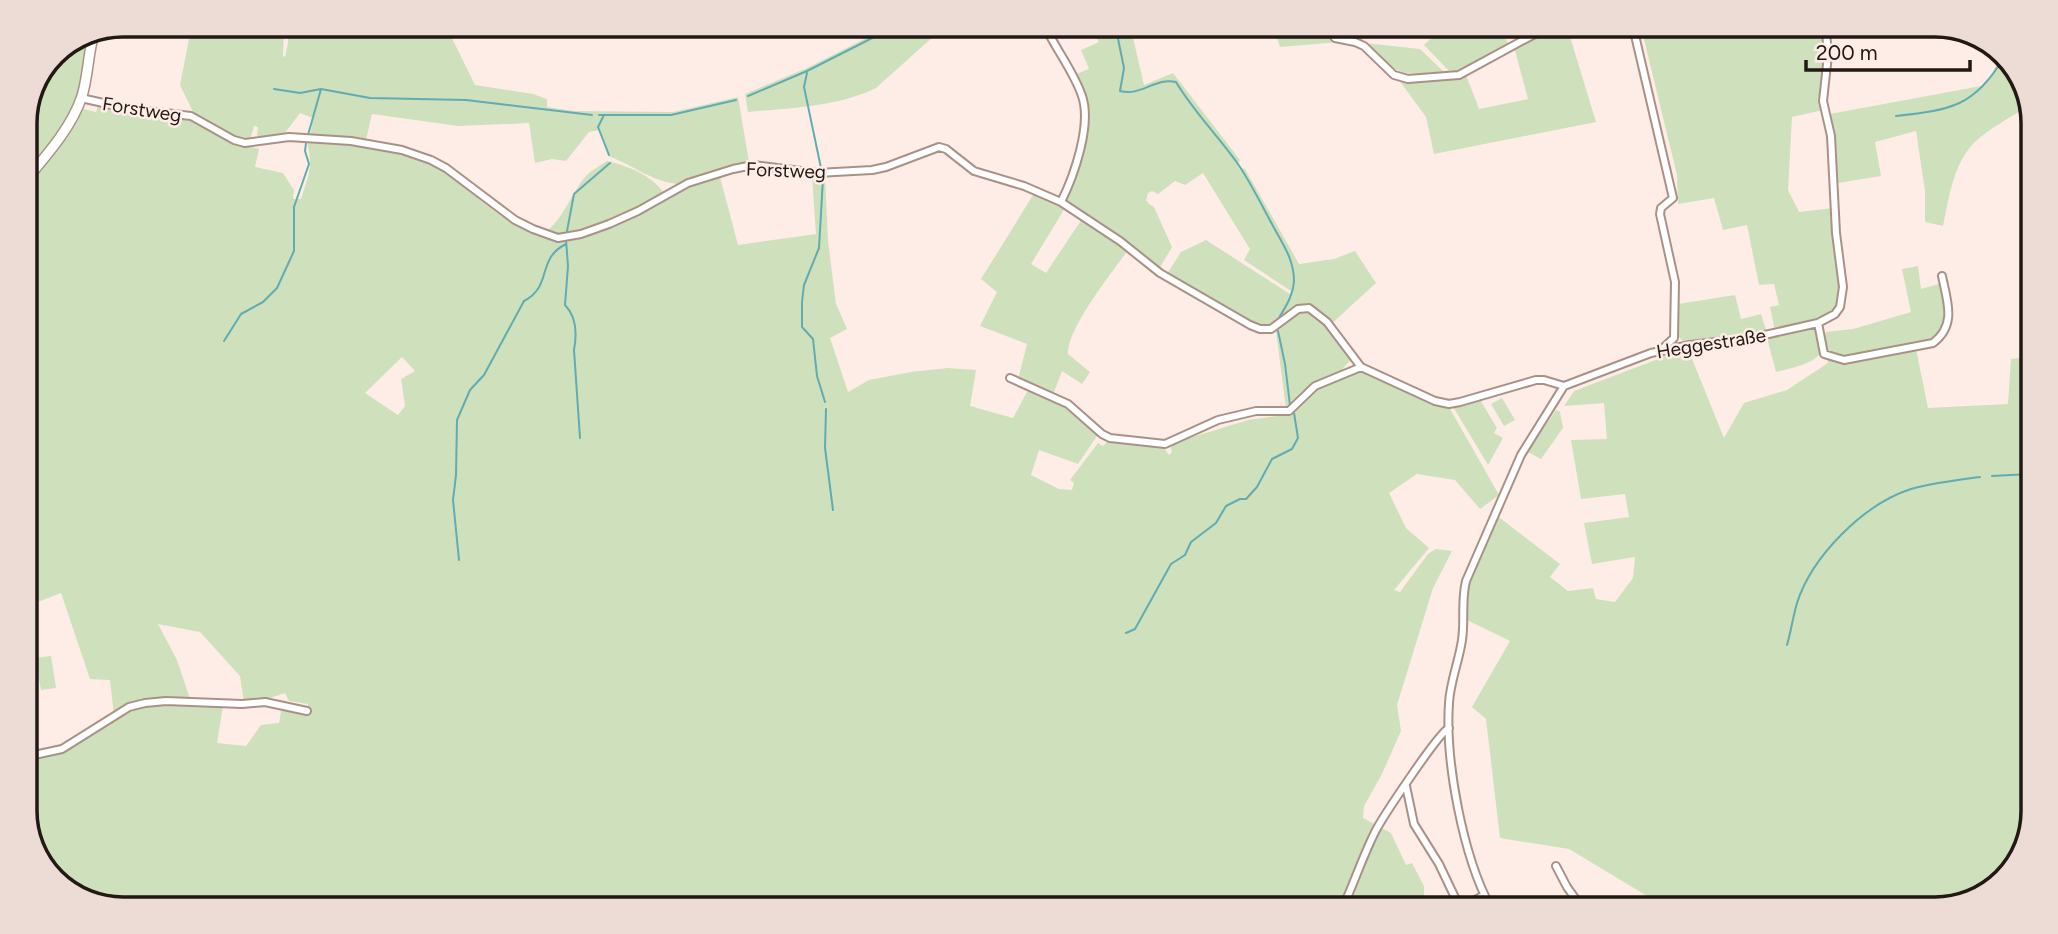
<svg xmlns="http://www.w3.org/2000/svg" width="2058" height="934" font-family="Figtree,sans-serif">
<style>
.green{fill:#cfe0bc;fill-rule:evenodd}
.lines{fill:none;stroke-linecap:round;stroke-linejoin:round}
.stream{stroke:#61acb1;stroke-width:2}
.street-casing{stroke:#aa9187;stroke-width:10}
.secondary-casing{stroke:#aa9187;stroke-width:12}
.street{stroke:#fff;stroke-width:6}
.secondary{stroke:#fff;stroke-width:9}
.labels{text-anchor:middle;stroke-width:5;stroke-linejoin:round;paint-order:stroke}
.street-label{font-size:19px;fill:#221814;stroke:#feede6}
.rim{fill:none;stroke:#221814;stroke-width:3.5}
</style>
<rect width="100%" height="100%" fill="#feede6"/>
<path class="green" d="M195,25h89l-1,31 2,1 3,-14v-18l158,1 29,59 58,9 14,5v8l27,4 99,1 65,-15 11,65 -70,22c-25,-1 -48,-20 -71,-28l-9,-26 -10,2 -23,29 -14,-2 -17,4 -6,-40 -71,3 -86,-12 -6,26 -56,-3 3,-19 -13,-5 -16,21 -23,5 -4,-3 1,-9 -4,-1 -4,14 -12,-3 -44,-23 -14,-29 9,-46z
M886,28h60l-12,8 -58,52c-39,19 -86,20 -128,24l-3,-18 62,-26z
M1091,28l40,1 13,56 29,-12 67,87 -2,3 3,5 4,1 54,95 35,-5 21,-8 21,32 -46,42 -16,-17 -9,-3 -30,19 -14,3 -94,-53 14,-22 25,-12 84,54 1,-3 -47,-31 6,-11 -47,-76 -18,12 -10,-4 -17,13 -6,-3 -4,2 -2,7 3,4 5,3 18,40 -13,22 -37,-30 -56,-38c11,-25 27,-69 23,-96 -2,-11 -8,-21 -13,-31l13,-5 -8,-19 18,-8z
M1274,29h53l2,7 10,6 -59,5z
M1332,30h34l-4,11 -21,-4z
M1436,30h65l7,13v3l-49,26 -8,1 -27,-28 13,-12z
M1548,30h20l28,92 -162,32 -8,-37 -27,-37 61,-3 6,-2 13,34 49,-10 -14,-52z
M1642,31l182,1 1,22 -4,36 2,20 -31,7 -4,73 11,22 34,-4 1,39 7,43 -1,9 -7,12 -8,6 -50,14 -5,-24 9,-2 -5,-21 -15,1 -12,-60 -24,5 -9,-32 -36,6 -1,-29z
M88,39c-2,13 -3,26 -6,38 -8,37 -34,72 -57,101v-61l29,-64z
M1365,43l55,6 24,23c-47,5 -46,2 -79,-29z
M2001,55l16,13 12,37c-17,12 -40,23 -55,38 -21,21 -25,55 -31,83l-18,-4v-31l-9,-60 -41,11 6,34 -43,7 -2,-41 -6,-28 151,-28 11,-12z
M98,106l33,7 57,5 11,3 35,22 25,6 -4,18 28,6 11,17 -1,9h8c8,-25 12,-31 6,-57 46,3 98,4 139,31 19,12 76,69 98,59 18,-8 30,-46 45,-59 5,-4 12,-8 18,-12 22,5 49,16 60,37l17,-10 36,-11 18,68 78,-11 -4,-57 13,-1 3,65 8,63 11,25 -17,9 18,54 21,-12 42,-8 37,-4 28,2 -6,36 43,12 16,-30c30,12 45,24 70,45l-21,31 -39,-14 -8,25 28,14 13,1 2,-7 -4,-3 28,-37 5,3 5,-5 56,7 5,7 3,-3 -2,-8 78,-24 43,-6 19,-20 12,-8 36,-14 13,2 63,32 15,1 50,88 -19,14 -25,-29 -38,-6 -28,19 17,35 23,20 -35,42 6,2 28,-38 8,-5 16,2 -19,37 -36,117 4,26 -19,43 -18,32 -1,12 28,15 15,32 6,-2 12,23v12l3,9 -1342,-5 -40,-31 -20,-53v-59l38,-7 68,-43 14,-4 24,-3 54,4 -6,37 29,3 15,-21 18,-2 3,-16 27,6 -1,-9 -19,-3 -4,-8 -21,7 -20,3 -4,-27 -40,-44 -42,-8 19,36 13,39c-28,-1 -51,1 -76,16l-4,-35 -20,-1 -29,-86 -36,14v-418l21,-25 37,-55 13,3zM402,357l13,14 -14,8 4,27 -7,9 -33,-22z
M1035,192l30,16 -34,56 15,9 36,-54 46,31c-16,23 -61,78 -60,104l22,18 -8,12 -20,-13 -9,24 -35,-15 9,-36 -47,-18 17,-34 -16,-13z
M1918,266l3,23 21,-6c5,35 13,50 -27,61l13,64 80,-4 3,-45 20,-2 -5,492 -37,44 -53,16 -269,-1 -98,-59 -69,-11 -14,-119 -14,-12 38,-66 -45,-22 2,-30 29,-74 64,49 -10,13 18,14 25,-3 3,11 19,3 18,-24 2,-21 -43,7 -8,-41 45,-6 -4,-23 -44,5 -10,-59 36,-1 -3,-36 -40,3 10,-15 84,-32 4,-5 26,-5 36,89 20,-35 43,-13 41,-27 -4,-23 2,-8 27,-3 58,-17 -9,-43z
M1735,295l6,24 20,-5 6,19 -83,9 -6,-6v-32z
M1307,310l12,7 32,43 -8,8 2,3 -38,17 -21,21 -10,-78 22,-18z
M1814,328l3,1c1,6 5,17 4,22 -4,13 -34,18 -45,21l-8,-30 1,-4z
M1479,398l18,30 -3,5 9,5 -15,27 -36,-60z
M1502,398l13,22 -11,6 -13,-22z
M1556,410l4,2 3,16 -22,31 -13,-7z
M51,656l5,32 -15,2 -6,-32z"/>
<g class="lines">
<path class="stream" d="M1116,29l8,39 -4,23c20,6 36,-14 56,-9 18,30 42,54 62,82 13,19 24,42 35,62 10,18 21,34 21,55 -1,15 -9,27 -17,40
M807,73l-3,14 17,81
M274,89l26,4 21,-4
M748,96l59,-25 85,-43
M599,115h72l65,-15
M604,115l-6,12 11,28
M1896,116c54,-6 79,-9 108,-59
M308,135l13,-46 49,9 96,2 126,15
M823,178l-4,70 -15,37 -2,17v25l11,12 4,37 8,26
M567,231l7,-37 36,-31
M566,240l2,26 -3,39c12,12 12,29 9,45l6,88
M1278,331l7,33 5,41
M224,341l17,-27 22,-12 14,-14 17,-37v-44l15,-43 -4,-13 1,-8
M826,409l-1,39 8,62
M1992,476l38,-2
M459,560l-6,-60 3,-25 1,-55 13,-30 14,-15 40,-74c29,-15 12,-42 42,-57
M1126,633l9,-4 36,-65 14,-9 6,-13 25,-19 10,-17 14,-7h6l11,-12 15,-28 20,-10 6,-11 -4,-25
M1787,645c4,-14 6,-28 10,-42 15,-47 67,-99 114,-114 22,-6 46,-9 69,-12"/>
<defs>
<path id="street" d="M1046,28c11,23 28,44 36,68 10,29 -8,80 -21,106
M1329,29l6,9 20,4 9,4 30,29 14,4 51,-4 83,-45
M1634,31l39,167 -12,10 -1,6 15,68 -1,56 -13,12
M81,98l49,11 61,7 43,24 11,3 44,-6 62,4 51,9 29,10 15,8 69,52 18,9 25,9 23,-4 28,-10 29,-13 50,-28 45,-14 20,-4 64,8 55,-3 14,-3 53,-20 7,2 28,22 50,15 37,16 59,39 40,32 90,52 10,4h11l27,-20 11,-1 18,14 34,45 74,34 14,3 11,-2 76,-22h8l20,6
M1818,323l6,31 20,6 89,-17c24,-18 14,-42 9,-67
M1010,378l58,26 34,30 8,4 55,6 53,-24 38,-9h33l26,-25 46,-19
M25,757l37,-8 67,-42 16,-4 21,-2 76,3 23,-2 42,9
M1406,786l8,38 25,40 21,44
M1556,866l11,21 15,21
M1343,907c11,-24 20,-51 32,-75 7,-14 64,-100 74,-104
M1461,908l23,-13
M1491,908c-28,-51 -46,-147 -42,-205 1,-21 10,-42 13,-63 3,-20 -1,-39 4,-59l55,-126 43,-69 87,-33 39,-8 61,-7 67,-15 17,-9 5,-7 3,-20 -7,-54 -5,-97 -8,-35 5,-46 -2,-23"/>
<path id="secondary" d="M25,181c21,-25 47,-54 57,-85 6,-20 6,-40 11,-59"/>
</defs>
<use href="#street" class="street-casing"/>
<use href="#secondary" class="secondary-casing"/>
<use href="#street" class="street"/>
<use href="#secondary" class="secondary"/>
</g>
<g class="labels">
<g class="street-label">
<text transform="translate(142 109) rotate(9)" y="7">Forstweg</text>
<text transform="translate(786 170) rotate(2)" y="7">Forstweg</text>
<text transform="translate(1711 343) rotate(-9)" y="7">Heggestraße</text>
</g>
</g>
<path d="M0 0H2058V934H0ZM123 37H1935A86 86 0 0 1 2021 123V811A86 86 0 0 1 1935 897H123A86 86 0 0 1 37 811V123A86 86 0 0 1 123 37Z" fill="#ecdcd5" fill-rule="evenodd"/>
<path class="rim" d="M123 37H1935A86 86 0 0 1 2021 123V811A86 86 0 0 1 1935 897H123A86 86 0 0 1 37 811V123A86 86 0 0 1 123 37Z"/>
<path d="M1806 60v10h164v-10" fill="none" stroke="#221814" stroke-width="3.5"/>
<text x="1816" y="60" font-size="21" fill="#221814" stroke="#feede6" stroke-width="5" paint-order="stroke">200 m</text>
</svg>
